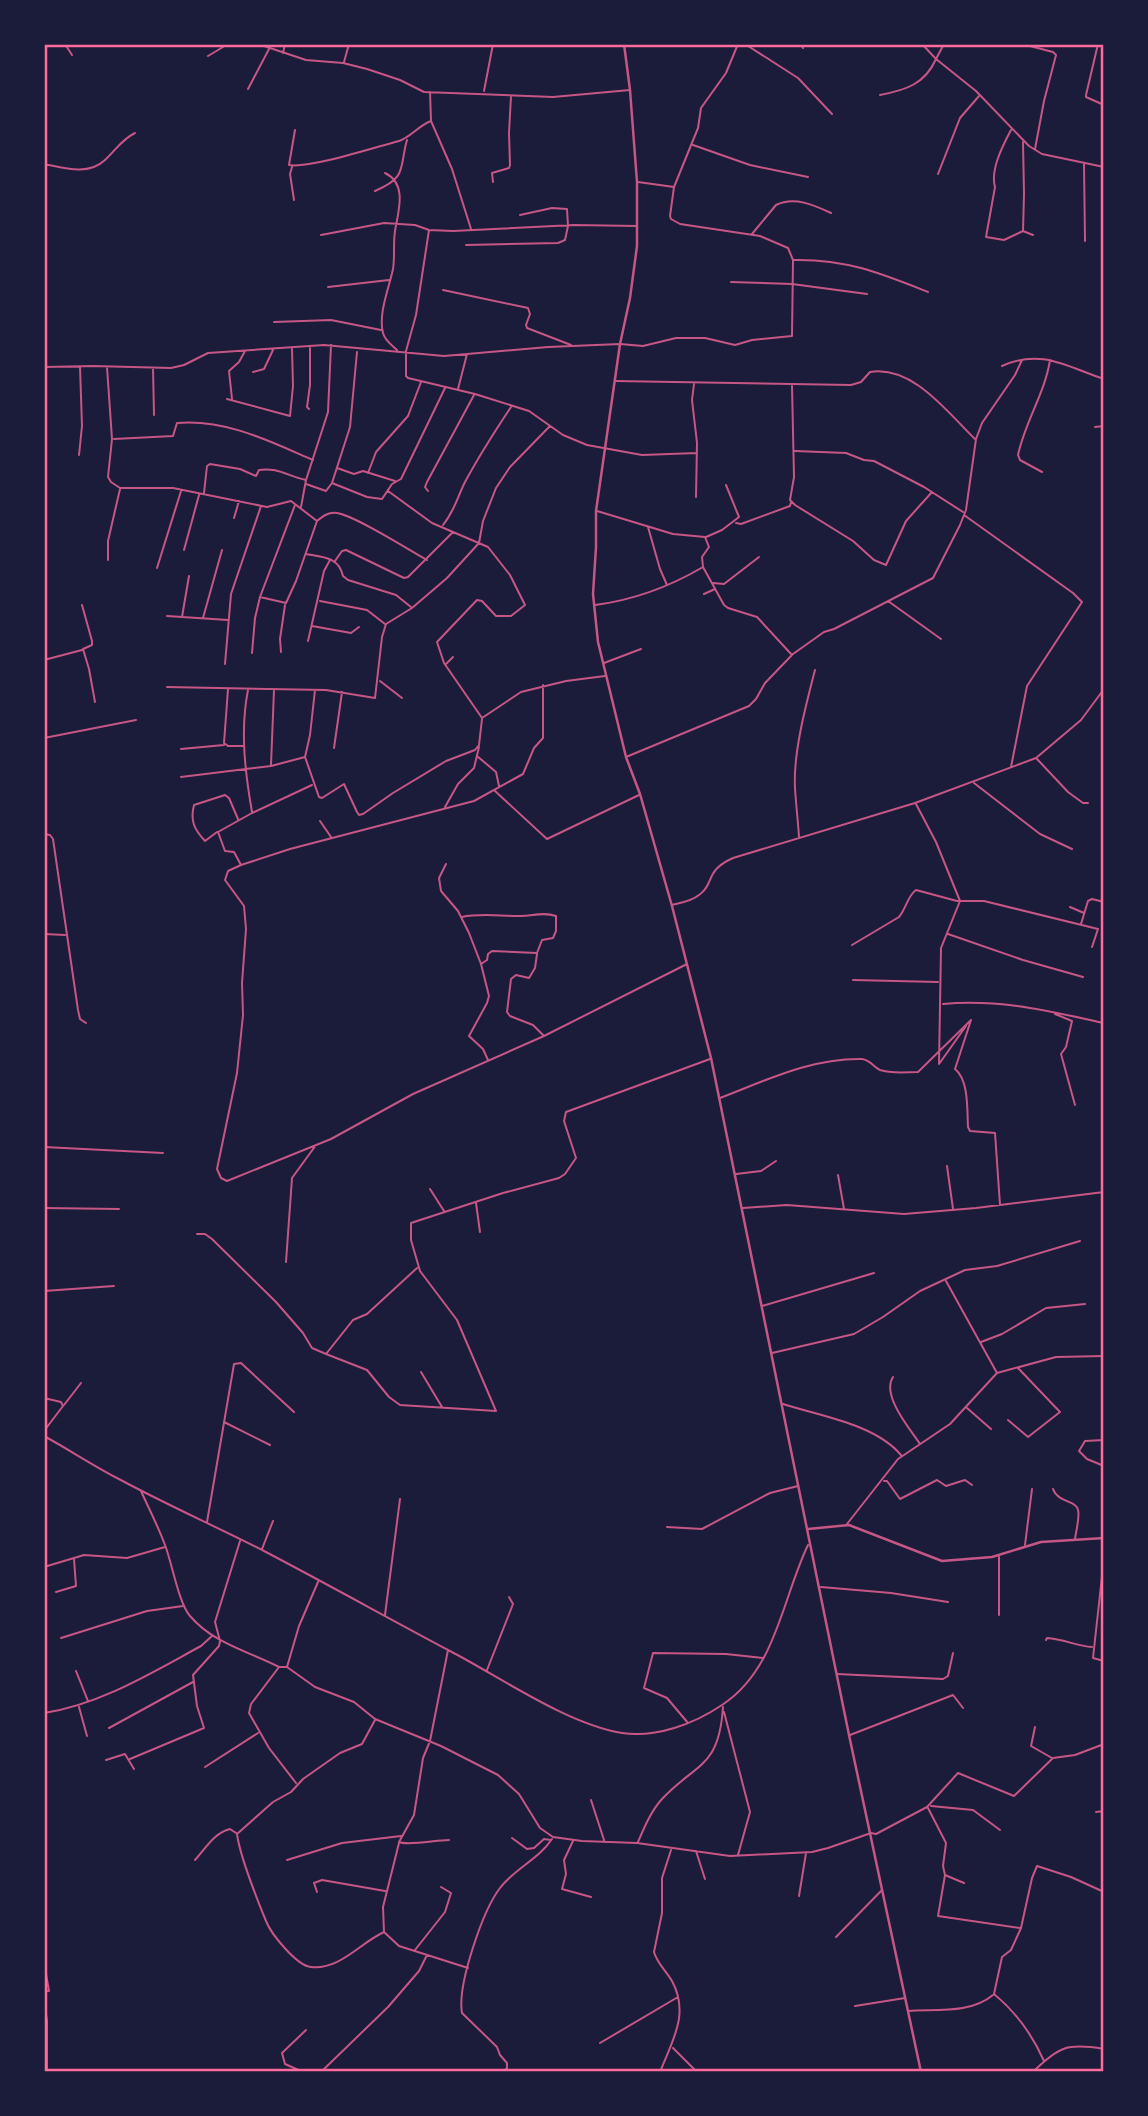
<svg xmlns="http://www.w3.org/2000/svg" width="1148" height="2116" font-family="Barlow,sans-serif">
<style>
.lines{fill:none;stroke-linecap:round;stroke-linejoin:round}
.minor{stroke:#c65784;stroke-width:2}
.tertiary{stroke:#c65784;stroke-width:2.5}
.neatline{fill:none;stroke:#ff6b9d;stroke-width:2.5}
</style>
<rect width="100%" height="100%" fill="#1b1b3a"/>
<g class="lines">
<path class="minor" d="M65,44l7,11
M258,44l48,16 37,3 24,6 33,11 24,12 129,5 77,-7
M745,44l53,34 34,36
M801,44l2,4
M944,44l-8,15 40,32 53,55 13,8 62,13
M1022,44l31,8 3,3 -12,46 -9,48
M1098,44l-12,51v2l18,8
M283,53l2,-9
M208,56l20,-12
M344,62l5,-18
M44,88l1,4
M248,89l21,-40
M484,91l9,-47
M430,92l1,29 21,48 19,60
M880,95c26,-5 45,-11 56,-36l-14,-15
M295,130l-6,35c19,4 87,-18 110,-24 12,-4 19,-15 32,-20
M1011,130c-8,15 -21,40 -16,57l-9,50 18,3 19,-9
M1023,142l1,52 -1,37 10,4
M693,145l57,20 58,12
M44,164c20,4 44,12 61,-4 11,-10 16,-20 30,-27
M1084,164l1,77
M292,167l-2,7 4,26
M385,173c23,11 13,39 10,58 -2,13 0,26 -2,38 -4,19 -15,45 -10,64 2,8 9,12 14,17
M938,174l22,-56 19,-22
M493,182l-1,-9 17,-5 1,-3 -1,-32 2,-37
M638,182l36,5
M375,191c33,-14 24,-23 32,-51
M429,230l-13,85 -10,36v25l2,2 67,16 54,17 34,24 24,10 55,10 55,-2
M752,234l24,-29c18,-9 38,0 55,8
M321,235l63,-12 31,2 14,5 24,1 121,-6 63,1
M466,245l92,-2 7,-3 3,-14 -1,-17 -15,-1 -32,7
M794,260c52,-1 86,13 134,32
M731,282l61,2 75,10
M328,287l61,-7
M443,290l85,18 2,6 -4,11 1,3 44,17
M274,322l57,-2 50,10
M1002,366c40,-18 65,1 102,13
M44,367l49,-1 78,2 13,-3 24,-12 116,-8 120,11 104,-9 72,-3 23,2 33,-8h29l30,7 17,-5 40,-4 1,-76 -5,-12 -28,-12 -80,-12 -9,-5 -1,-3 4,-29 24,-59 3,-20 25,-35 12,-29
M107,367l5,72 -4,38 3,5 9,6h53l94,19 24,-6 26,20
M153,368l1,47
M253,372l11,-3 9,-19
M615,381l236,4 10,-3 9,-10c43,-7 78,41 105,67
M694,384l-2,16 5,43 -1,54
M792,386l2,91 -4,23 5,5 58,36 21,19 12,5 20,-44 26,-29
M458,389l9,-35
M227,399l63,17 3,-30 -1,-37
M232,399l-3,-28 10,-9 6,-11
M309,409l-2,-2 3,-22v-37
M1095,427l9,-1
M114,439l59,-3 4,-13c49,-4 92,18 136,37
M795,451l51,2 18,7 10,1 50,26 39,25
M79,455l3,-29 -2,-59
M337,468l17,6 9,-3 32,10
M1042,472l-22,-12 -2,-5c7,-33 27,-62 32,-95
M368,473l8,-21 32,-36 13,-34
M332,483l35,14 15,2 10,-15 9,-5 44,-91
M306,484l20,7 6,-8 18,-56 7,-75
M388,491l44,32 56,24 22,28 15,30 -14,11h-15l-14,-15 -5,-1 -40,42 7,21 38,55 39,-26 45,-11 39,-5
M428,491l-3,-4 2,-5 47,-87
M204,493l3,-27 3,-2 30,5 16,7 3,-6c18,-3 29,6 47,10
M301,507l5,-27 22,-68 3,-67
M597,511l76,23 32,3 4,10 -7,10 1,10 21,38 4,3 29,9 35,38 -27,28 -9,16 -7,7 -123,51
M964,515l109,78 9,9 -55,84 -16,81
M234,518l5,-17
M736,523l5,1 49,-18 1,-4
M443,525c12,-15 14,-27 22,-43 14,-26 30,-51 46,-75
M648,527l12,42 7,16
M706,537l16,-7 17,-13 -13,-32
M184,550l15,-55
M306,554c17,3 33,3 37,22l5,4 48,15 15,12
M108,560v-19l12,-52
M335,561l7,-10 4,-1 58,28 4,-1 45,-45
M157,568l24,-77
M713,583l11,1 35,-27
M704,594l11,-5
M260,597l26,6 10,-22 21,-60c6,-5 11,-9 20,-8 17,2 72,37 90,47
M320,601l47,9 18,14
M888,601l53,38
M82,605l10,36v4l-9,4 6,20 6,33
M595,605c39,-5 74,-18 108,-38
M167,616l61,4
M182,617l7,-41
M203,618l19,-68
M312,626l39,7 8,-6
M308,641l16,-70 6,-11
M281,652l-1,-13 5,-34
M252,653l3,-35 5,-21 35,-92
M793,654l31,-22 10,-3 99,-51 27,-53 6,-15 10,-71 6,-16 33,-48 7,-15
M44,660l38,-10
M604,663l37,-14
M225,664l6,-70 30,-88
M446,664l7,-7
M380,681l22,17
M543,685v53l-9,10 -11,26 -49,27 -184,48 -49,16 -13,6 -3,9 19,26 2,23 -4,54 1,32 -6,58 -20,96 4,9 6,3 104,-42 82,-45 131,-58 143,-72
M167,687l159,3 49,8 7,-61 4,-13 26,-16 35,-30 32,-35 4,-22 13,-33 14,-21 40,-41
M228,689l-4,54 4,3h15
M248,690c-8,40 -3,82 4,122
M44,738l92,-18
M334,748l8,-56
M181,749l43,-4
M477,756l19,16 3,14
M305,757l14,40 3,1 22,-14 13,28 2,3 4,-1 30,-21 53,-32 29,-11 4,-5 3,-26
M1037,759l31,33 15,11h5
M271,765l3,-75
M181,777l90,-11 34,-9 5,-22 5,-45
M974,783l66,51 32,15
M495,791l52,48 92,-44
M916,804l20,38 24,59 -19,47 -2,116 27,-38
M445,807l13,-23 16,-16 5,-21
M320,821l11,16
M217,832l-12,9c-11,-12 -15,-20 -11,-36l31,-10 4,3 9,21
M44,834l6,1 3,4 25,171 2,9 6,4
M799,837c-1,-16 -3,-32 -4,-49 -2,-35 11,-83 20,-118
M446,864l-7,14 2,13 17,20 11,22 12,31 8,32 -2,7 -18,33 14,13 5,11
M241,865l-7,-13 -9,-1 -7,-19 34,-19 60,-28
M672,905c8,-2 20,-4 27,-10 16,-11 5,-24 34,-37l182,-55 121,-45 45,-38 23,-31
M1070,907l14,6
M462,917c18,-4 37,-1 56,-1 13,1 24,-5 38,0v15l-3,7 -11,2 -5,13 -45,-2 -4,3 -1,6 -6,4
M1081,924l7,-23 4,-2 12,3
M44,934l21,1
M948,934l75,26 60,17
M852,945l47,-28c7,-8 9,-22 17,-27l41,11h27l114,28 -6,18
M537,954l-2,14 -6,10 -13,-3 -5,4 -4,33 3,4 23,9 10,10
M853,980l85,2
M943,1004c58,-5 105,7 161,19
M1055,1014l17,7 -6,26 -5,7 14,51
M720,1098c47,-18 91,-40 142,-39 9,1 11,8 18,11 12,4 26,2 38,2l53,-52 -16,49c14,11 12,41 13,58l2,4 25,2 5,72
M44,1147l119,6
M947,1166l6,43
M736,1174l25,-3 15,-10
M838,1175l6,34
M430,1189l14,22
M476,1203l4,29
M44,1208l75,1
M743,1208l44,-3 117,9 72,-6 128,-16
M197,1234h8l7,5 64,63 27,31 9,15 14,6 27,-34 14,-6 50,-46
M286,1262l6,-84 24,-33
M946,1281l51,92
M44,1291l70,-5
M762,1306l112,-33
M981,1342l21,-8 44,-26 39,-4
M772,1353l82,-19 29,-17 37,-26 45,-21 32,-4 83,-25
M326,1354l41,16 22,27 11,8 96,6 -39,-91 -37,-49 -9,-31v-17l92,-30 56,-15 6,-4 11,-16 -12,-37 2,-9 144,-53
M421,1372l21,35
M893,1377c-12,18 17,52 27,67
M44,1398l17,4 2,4 -19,25
M783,1404c37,12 92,20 118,51
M64,1405l17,-22
M967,1408l24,21
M1008,1420l20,17 32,-25 -42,-44
M224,1422l46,23
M44,1436c24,13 48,29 73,42 48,26 98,48 147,73 63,33 124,67 186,100 50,26 117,73 172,82 34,5 72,-9 100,-28 54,-35 60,-106 86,-160
M1104,1440l-19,1 -6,10 8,8 17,7
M884,1481h3l13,18 37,-19 9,6 19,-6 7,5
M1053,1489c5,14 23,11 25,21 2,7 -2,21 -3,29
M141,1491c8,18 17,35 24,54 7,18 14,59 25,71 24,28 58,35 89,51h8l28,20 39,15 21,17 66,27 57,29 21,19 21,34 13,9 29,4 55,2 93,13 82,-4 16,-4 43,-15 5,1 51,-27 31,-34 56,23 39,-38 22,-3 29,-11
M207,1522l27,-158 7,-1 53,49
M847,1524l51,-65 52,-35 47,-51 59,-16 48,-1
M667,1527l35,2 68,-36 28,-7
M1025,1545l7,-56
M262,1549l11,-28
M1104,1558l-11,100 11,3
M44,1567l40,-12 43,3 38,-11
M821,1587l70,6 57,9
M56,1592l20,-6 -2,-27
M385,1615l15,-116
M999,1615v-58
M61,1638l86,-27 36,-5
M1046,1640l1,-2c17,1 29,8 45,9
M448,1650l-18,91 -7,17 -9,57 -15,27c9,4 37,-2 50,-2
M279,1667l-28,37 -2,9 20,35 27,35
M287,1667l12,-41 19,-44
M487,1670l26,-66 -4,-7
M76,1671l12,30
M837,1674l106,5 5,-3 5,-23
M79,1707l8,29
M724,1712l26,100 -12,43
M44,1713c57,-9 107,-40 157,-67l11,-10
M375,1720l-13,24 -22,9 -37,26 -12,13 -18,10 -36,32c3,23 20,65 29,87 5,13 31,45 45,46 29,3 49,-24 73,-35l15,14 69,22
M688,1723l-21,-25 -23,-10 9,-35 73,1 37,4
M1035,1727l-4,19 21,12
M109,1728l84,-46
M850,1735l103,-40 10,13
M130,1759l74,-31 -7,-22 -4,-31 26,-29 1,-5 -5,-19 25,-81
M106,1760l19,-6 9,15
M205,1767l53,-34
M591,1800l13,40
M931,1806l42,4 27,20
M928,1808l18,35 -3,23 2,9 19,8
M1096,1812l8,-1
M512,1838l15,11 7,-1 10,-9 7,1
M573,1841l-9,19 2,14 -4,15 29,8
M638,1842c6,-14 13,-31 24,-43 35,-37 57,-31 61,-92
M696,1851l9,28
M195,1860c11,-12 19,-27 35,-31l6,4
M287,1860l55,-17 59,-7
M945,1875l-7,41 82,12
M317,1892l-3,-9 8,-3 63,11
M799,1896l7,-43
M384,1932l-1,-25 16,-64
M836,1937l46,-47
M415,1950l30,-38 6,-19 -10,-6
M44,1963l5,28h-5
M44,2001l3,20
M855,2006l50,-8
M908,2011c29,-2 62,3 85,-16
M44,2022h3v50
M600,2043l78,-46
M673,2048l24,24
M1044,2061c-12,-27 -27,-48 -50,-67l8,-37 9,-7 10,-22 11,-50 5,-12 34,11 33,15
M303,2072l-18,-8 -3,-11 24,-23
M321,2072l67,-65 31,-36 8,-16
M503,2072l4,-4v-5l-7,-8 -3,-8 -35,-34c-5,-28 21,-103 38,-125 14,-19 39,-29 52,-49
M660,2072c12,-31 30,-58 12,-91 -6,-10 -15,-18 -18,-29l8,-39v-35l9,-28
M1033,2072c26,-26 35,-29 71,-23"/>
<path class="tertiary" d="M624,44l6,46 7,92v64l-7,52 -10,46 -24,167v36l-3,47 5,48 28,115 14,37 32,112 39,152 138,677 72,337
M808,1529l41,-4 93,36 50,-4 49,-15 63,-4"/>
</g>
<rect width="1148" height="2116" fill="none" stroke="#1b1b3a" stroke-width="91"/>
<rect x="46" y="46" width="1056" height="2024" class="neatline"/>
</svg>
